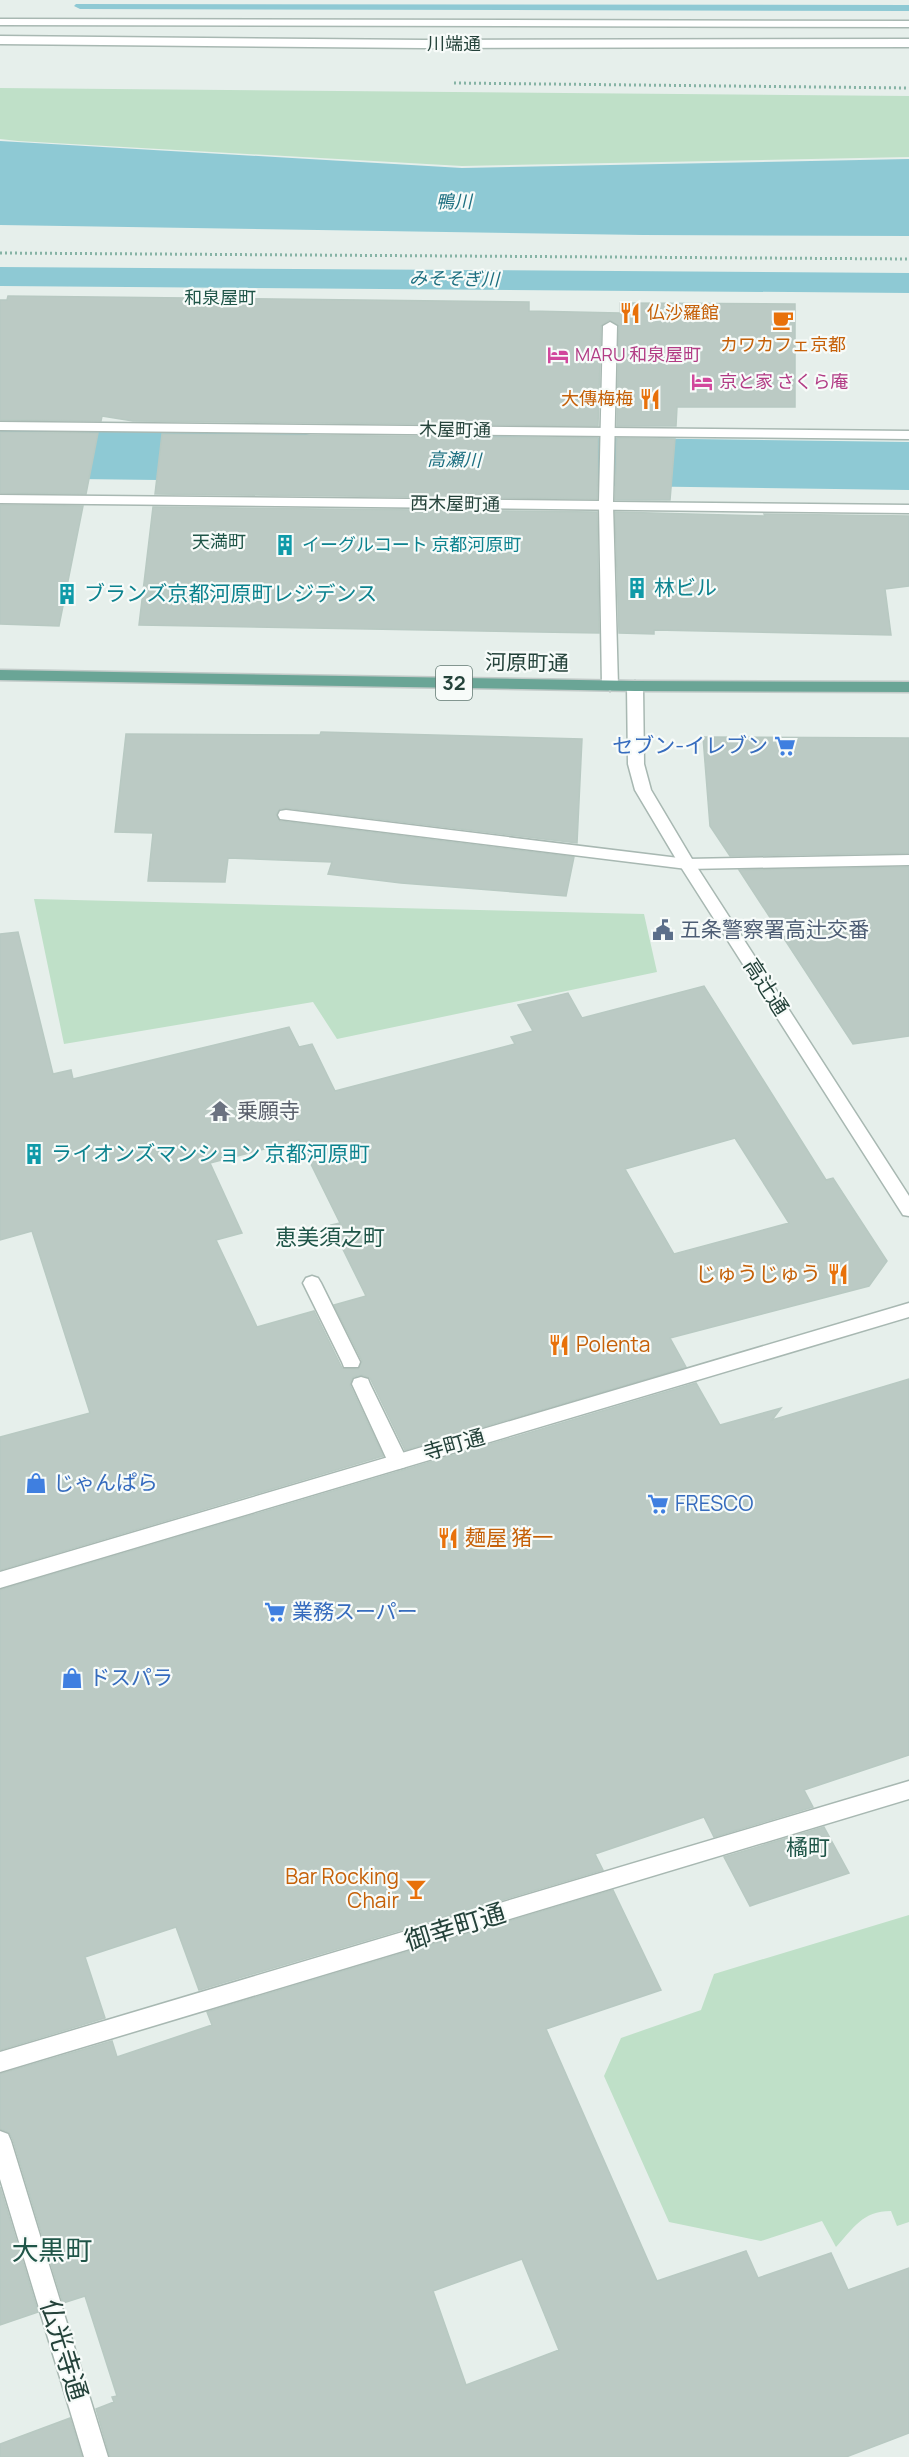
<svg xmlns="http://www.w3.org/2000/svg" width="909" height="2457" font-family="Manrope,'Noto Sans JP',sans-serif">
<style>
.green{fill:#bfe0c8}
.water{fill:#8ec9d4}
.lines{fill:none;stroke-linecap:round;stroke-linejoin:round}
.stream{fill:#8ec9d4;fill-rule:evenodd}
.river{fill:#8ec9d4;fill-rule:evenodd}
.building{fill:#bbcac4;stroke:#b8c9c2;stroke-width:1.5;fill-rule:evenodd}
.service-casing{stroke:#a8b8b2;stroke-width:3}
.minor-casing{stroke:#a8b8b2;stroke-width:3}
.tertiary-casing{stroke:#a8b8b2;stroke-width:3}
.primary-casing{stroke:#c2cac8;stroke-width:3}
.path{stroke:#86b3a5;stroke-width:3;stroke-dasharray:2 3;stroke-linecap:butt}
.service{fill:#fff;fill-rule:evenodd}
.minor{fill:#fff;fill-rule:evenodd}
.tertiary{fill:#fff;fill-rule:evenodd}
.primary{fill:#6aa596;fill-rule:evenodd}
.labels{text-anchor:middle;stroke-width:4.5;stroke-linejoin:round;paint-order:stroke}
.far-street-label{font-size:18px;fill:#24423a;stroke:#f7fbf9}
.far-water-label{font-size:18px;font-style:italic;fill:#1c6f80;stroke:#f7fbf9}
.far-neighbourhood-label{font-size:18px;fill:#1f5548;stroke:#f7fbf9}
.far-food-label{font-size:18px;fill:#c56008;stroke:#f7fbf9;text-anchor:start}
.far-hotel-label{font-size:18px;fill:#b23c85;stroke:#f7fbf9;text-anchor:start}
.far-culture-label{font-size:18px;fill:#0d838f;stroke:#f7fbf9;text-anchor:start}
.shield{fill:#f7fbf9;stroke:#637a73;stroke-width:1.5}
.shield-label{font-size:20px;font-weight:bold;fill:#24423a}
.culture-label{font-size:21px;fill:#0d838f;stroke:#f7fbf9;text-anchor:start}
.street-label{font-size:21px;fill:#24423a;stroke:#f7fbf9}
.shop-label{font-size:21px;fill:#366cbe;stroke:#f7fbf9;text-anchor:start}
.service-label{font-size:21px;fill:#4e5e75;stroke:#f7fbf9;text-anchor:start}
.worship-label{font-size:21px;fill:#5b616d;stroke:#f7fbf9;text-anchor:start}
.food-label{font-size:21px;fill:#c56008;stroke:#f7fbf9;text-anchor:end}
.neighbourhood-label{font-size:22px;fill:#1f5548;stroke:#f7fbf9}
.near-street-label{font-size:26px;fill:#24423a;stroke:#f7fbf9}
.near-neighbourhood-label{font-size:27px;fill:#1f5548;stroke:#f7fbf9}
</style>
<rect width="100%" height="100%" fill="#e6efeb"/>
<path class="green" d="M0,88l909,8v61l-447,9 -444,-25 -18,-2z
M34,899l610,15 13,58 -320,67 -24,-37 -249,42z
M909,1915v307l-12,4 -6,-15c-29,0 -37,17 -55,36l-14,-26 -61,20 -92,-19 -65,-146 17,-38 80,-28 13,-36z"/>
<path class="water" d="M0,141l462,27 447,-9v77l-266,-1 -643,-10z
M0,267l909,6v20l-909,-7z"/>
<g class="lines">
<path class="stream" d="M76,4l833,1v6l-829,-2 -6,-3z"/>
<path class="river" d="M0,430l306,4 29,7 12,17 -12,17 -29,7 -306,-4z
M468,436l441,6v48l-441,-6 -29,-7 -12,-17 12,-17z"/>
</g>
<path class="building" d="M8,296l521,6v9l91,2v-10l175,1v103h-118l-1,19h-59l2,-100 -10,-6 -8,6 -3,100 -465,-5 -31,-5 -1,5 -101,-1v-120h7z
M0,432l98,1 -12,61 -86,-1z
M162,434l436,4 -1,61 -442,-5z
M617,438l58,1 -5,61h-55z
M0,505l83,1 -24,120 -59,-2z
M153,507l444,5 2,121 -460,-8z
M615,512l150,4 -1,-2 145,2v70l-24,3 6,46 -237,-5v4l-35,-1z
M321,732l261,7 -5,104 -291,-35 -6,1 -4,5 4,7 294,36 -8,39 -165,-13 -73,-9 4,-12 -104,-4 -3,24 -77,-1 5,-48 -38,-1 11,-98 194,1z
M703,737l206,1v115l-179,3 -20,-30z
M909,867v169l-56,8 -70,-107 44,-12 -56,-6 -32,-49z
M18,932l35,142 18,-4 2,9 216,-52 10,20 13,-3 23,47 180,-47 -4,-7 22,-6 -15,-26 50,-12 14,25 122,-32 122,194 7,-2 54,83 -18,25 -199,52 16,29 -281,83 -35,-72 -8,-3 -9,2 -3,8 33,71 -383,114v-133l90,-24 -58,-182 -32,9v-306zM735,1138l54,85 -115,31 -49,-85zM299,1140l41,83 -9,2 35,71 -32,9 28,56 -4,8 -16,-1 -28,-57 -57,16 -41,-87 26,-7 -32,-70z
M909,1379v376l-105,35 9,17 -99,30 -10,-20 -109,37 8,16 -404,120 -23,-63 -91,30 20,61 -105,32v-460l696,-207 24,42 61,-17 -9,12z
M824,1827l25,46 -99,33 -26,-49z
M613,1890l48,100 -115,39 111,252 89,-30 12,27 73,-25 17,37 61,-22v165l-63,24h-736l-14,-48 18,-7 -2,-5 5,-1 -32,-100 -22,7 -50,-163 -4,-8 -9,-3v-55l112,-33 5,16 95,-32 -5,-13zM522,2259l37,91 -93,35 -33,-94z
M0,2187l38,125 -38,13z
M70,2418l12,39h-82v-13z"/>
<g class="lines">
<defs>
<path id="service" d="M610,322l7,4 -4,176 296,3v8l-909,-10v-8l599,6 4,-175z
M286,810l401,49 8,5 -8,5 -407,-50 -2,-4 2,-4z
M312,1276l6,2 3,5 39,79 -2,5h-14l-2,-5 -39,-79 3,-5z
M361,1377l7,2 2,5 38,78 -3,5 -7,2 -7,-2 -3,-5 -36,-78 2,-5z"/>
<path id="minor" d="M0,422l909,9v8l-909,-9z
M606,501l7,4 5,181 -8,5 -8,-5 -3,-181z
M909,855v10l-222,4 -8,-5 8,-5z
M909,1303v14l-909,271v-16z
M909,1781v18l-909,273v-20z
M0,2131l8,3 3,7 97,316h-24l-84,-278z"/>
<path id="tertiary" d="M0,19l909,2v6l-909,-2z
M0,36l424,4 485,-1v8l-485,1 -424,-4z
M635,681l8,5 1,78 7,26 44,74 214,332v20l-6,-1 -224,-351 -44,-74 -7,-26 -1,-78z"/>
<path id="primary" d="M0,670l635,11 274,1v10l-274,-1 -635,-11z"/>
</defs>
<use href="#service" class="service-casing"/>
<use href="#minor" class="minor-casing"/>
<use href="#tertiary" class="tertiary-casing"/>
<use href="#primary" class="primary-casing"/>
<path class="path" d="M454,83l455,5
M0,253l909,6"/>
<use href="#service" class="service"/>
<use href="#minor" class="minor"/>
<use href="#tertiary" class="tertiary"/>
<use href="#primary" class="primary"/>
</g>
<defs>
<symbol id="restaurant-bare" viewBox="-9 -9 18 18"><path d="M-5-6h1v4h1v-4h1v4h1v-4h1v5L-1.5 .5V6h-2V.5L-5-1ZM5-6V6H3V1.5H1.5Q1.5-4 5-6Z" fill="#e8710a" stroke="#f7fbf9" stroke-width="2.5" paint-order="stroke"/></symbol>
<symbol id="cafe-bare" viewBox="-9 -9 18 18"><path d="M-5.5-4.5H6V0H3Q3 3.5 0 3.5H-2.5Q-5.5 3.5-5.5 0ZM3-3.2v2h1.7v-2ZM-6 4.5H4V6H-6Z" fill="#e8710a" stroke="#f7fbf9" stroke-width="2.5" paint-order="stroke"/></symbol>
<symbol id="hotel-bare" viewBox="-9 -9 18 18"><path d="M-6-4.5h1.5V1H6V5H4.5V3h-9V5H-6ZM-4 0a1.8 1.8 0 1 1 3.6 0ZM.5 0V-2.5h3Q6-2.5 6 0Z" fill="#d1479c" stroke="#f7fbf9" stroke-width="2.5" paint-order="stroke"/></symbol>
<symbol id="building-bare" viewBox="-9 -9 18 18"><path d="M-4-6H4V6H1V3H-1V6H-4ZM-2.5-4.3h1.7v1.8h-1.7ZM.8-4.3h1.7v1.8H.8ZM-2.5-1h1.7V.8h-1.7ZM.8-1h1.7V.8H.8Z" fill="#0f9aa8" stroke="#f7fbf9" stroke-width="2.5" paint-order="stroke"/></symbol>
<symbol id="supermarket-bare" viewBox="-9 -9 18 18"><path d="M-6-5.5h2.5l.6 2H6L4.5 2H-2.5L-4.4-4H-6ZM-1.5 3.2a1.3 1.3 0 1 0 .1 0ZM3 3.2a1.3 1.3 0 1 0 .1 0Z" fill="#3f7fe0" stroke="#f7fbf9" stroke-width="2.5" paint-order="stroke"/></symbol>
<symbol id="civic-bare" viewBox="-9 -9 18 18"><path d="M-.6-6.5H3V-4.5H.6V-3L4-1V1h2V6H-6V1h2V-1L-.6-3ZM-1.2 2.5V6h2.4V2.5Z" fill="#5c6f8a" stroke="#f7fbf9" stroke-width="2.5" paint-order="stroke"/></symbol>
<symbol id="temple-bare" viewBox="-9 -9 18 18"><path d="M0-6L5-2H3V0L6.5 2.5H4V6H1.5V3h-3V6H-4V2.5H-6.5L-3 0V-2H-5Z" fill="#6b7280" stroke="#f7fbf9" stroke-width="2.5" paint-order="stroke"/></symbol>
<symbol id="shop-bare" viewBox="-9 -9 18 18"><path d="M-5-2.5h2.3a2.7 3.5 0 0 1 5.4 0H5L5.5 6h-11ZM-1.5-2.5h3a1.5 2.3 0 0 0-3 0Z" fill="#3f7fe0" stroke="#f7fbf9" stroke-width="2.5" paint-order="stroke"/></symbol>
<symbol id="bar-bare" viewBox="-9 -9 18 18"><path d="M-6-5H6L.8 .8V4.5H3.5V6h-7V4.5H-.8V.8Z" fill="#e8710a" stroke="#f7fbf9" stroke-width="2.5" paint-order="stroke"/></symbol>
</defs>
<g fill-rule="evenodd">
<use href="#restaurant-bare" x="615" y="298" width="30" height="30"/>
<use href="#cafe-bare" x="768" y="305" width="30" height="30"/>
<use href="#hotel-bare" x="543" y="340" width="30" height="30"/>
<use href="#hotel-bare" x="687" y="367" width="30" height="30"/>
<use href="#restaurant-bare" x="635" y="384" width="30" height="30"/>
<use href="#building-bare" x="270" y="530" width="30" height="30"/>
<use href="#building-bare" x="622" y="573" width="30" height="30"/>
<use href="#building-bare" x="52" y="579" width="30" height="30"/>
<use href="#supermarket-bare" x="770" y="731" width="30" height="30"/>
<use href="#civic-bare" x="648" y="915" width="30" height="30"/>
<use href="#temple-bare" x="205" y="1096" width="30" height="30"/>
<use href="#building-bare" x="19" y="1139" width="30" height="30"/>
<use href="#restaurant-bare" x="823" y="1259" width="30" height="30"/>
<use href="#restaurant-bare" x="544" y="1330" width="30" height="30"/>
<use href="#shop-bare" x="21" y="1468" width="30" height="30"/>
<use href="#supermarket-bare" x="643" y="1489" width="30" height="30"/>
<use href="#restaurant-bare" x="433" y="1523" width="30" height="30"/>
<use href="#supermarket-bare" x="260" y="1597" width="30" height="30"/>
<use href="#shop-bare" x="57" y="1663" width="30" height="30"/>
<use href="#bar-bare" x="401" y="1874" width="30" height="30"/>
</g>
<g class="labels">
<g class="far-street-label">
<text x="454" y="50">川端通</text>
<text transform="translate(455 430) rotate(1)" y="6">木屋町通</text>
<text transform="translate(455 504) rotate(1)" y="6">西木屋町通</text>
</g>
<g class="far-water-label">
<text transform="translate(454 202) rotate(-1)" y="6">鴨川</text>
<text transform="translate(454 279) rotate(1)" y="6">みそそぎ川</text>
<text transform="translate(454 460) rotate(1)" y="6">高瀬川</text>
</g>
<g class="far-neighbourhood-label">
<text x="220" y="304">和泉屋町</text>
<text x="219" y="548">天満町</text>
</g>
<g class="far-food-label">
<text x="647" y="319">仏沙羅館</text>
<text x="783" y="351" text-anchor="middle">カワカフェ京都</text>
<text x="633" y="405" text-anchor="end">大傳梅梅</text>
</g>
<g class="far-hotel-label">
<text x="575" y="361">MARU 和泉屋町</text>
<text x="719" y="388">京と家 さくら庵</text>
</g>
<g class="far-culture-label">
<text x="302" y="551">イーグルコート 京都河原町</text>
</g>
<rect class="shield" x="436" y="666" width="36" height="34" rx="4.5"/>
<g class="shield-label">
<text x="454" y="690">32</text>
</g>
<g class="culture-label">
<text x="654" y="595">林ビル</text>
<text x="84" y="601">ブランズ京都河原町レジデンス</text>
<text x="51" y="1161">ライオンズマンション 京都河原町</text>
</g>
<g class="street-label">
<text transform="translate(527 663) rotate(1)" y="7">河原町通</text>
<text transform="translate(766 987) rotate(57)" y="7">高辻通</text>
<text transform="translate(454 1445) rotate(-16)" y="7">寺町通</text>
</g>
<g class="shop-label">
<text x="768" y="753" text-anchor="end">セブン-イレブン</text>
<text x="53" y="1490">じゃんぱら</text>
<text x="675" y="1511">FRESCO</text>
<text x="292" y="1619">業務スーパー</text>
<text x="89" y="1685">ドスパラ</text>
</g>
<g class="service-label">
<text x="680" y="937">五条警察署高辻交番</text>
</g>
<g class="worship-label">
<text x="237" y="1118">乗願寺</text>
</g>
<g class="food-label">
<text x="821" y="1281">じゅうじゅう</text>
<text x="576" y="1352" text-anchor="start">Polenta</text>
<text x="465" y="1545" text-anchor="start">麺屋 猪一</text>
<text x="399" y="1884">Bar Rocking<tspan x="399" dy="24">Chair</tspan></text>
</g>
<g class="neighbourhood-label">
<text x="330" y="1245">恵美須之町</text>
<text x="808" y="1855">橘町</text>
</g>
<g class="near-street-label">
<text transform="translate(455 1927) rotate(-17)" y="9">御幸町通</text>
<text transform="translate(64 2350) rotate(73)" y="9">仏光寺通</text>
</g>
<g class="near-neighbourhood-label">
<text x="52" y="2260">大黒町</text>
</g>
</g>
</svg>
